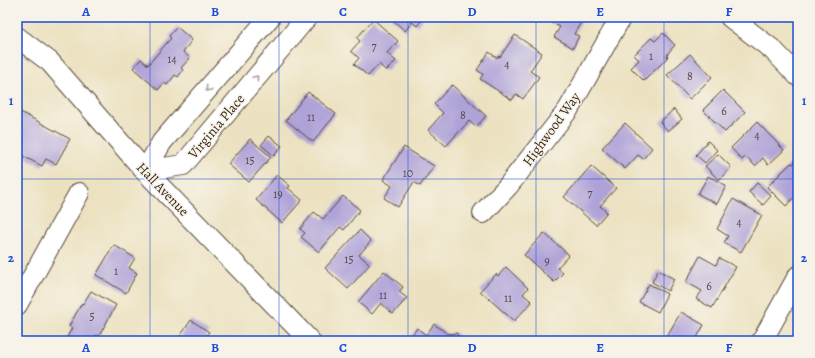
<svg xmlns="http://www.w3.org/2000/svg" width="815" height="358" font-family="Alegreya,serif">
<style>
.building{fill:#aea2d8}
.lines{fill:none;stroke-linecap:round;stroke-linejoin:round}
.street-casing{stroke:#564636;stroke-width:22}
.street{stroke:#fff;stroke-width:20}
.oneway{stroke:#a79f9a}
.grid{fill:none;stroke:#1d4ed8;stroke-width:1;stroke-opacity:0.55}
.labels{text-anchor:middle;stroke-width:3;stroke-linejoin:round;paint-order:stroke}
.number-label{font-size:12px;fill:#58484c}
.street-label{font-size:14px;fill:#3b2a1e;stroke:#f7f3e8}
.neatline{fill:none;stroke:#1d4ed8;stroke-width:1.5}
.grid-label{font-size:13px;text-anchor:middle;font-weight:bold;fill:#1d4ed8}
</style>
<rect width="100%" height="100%" fill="#f7f3e8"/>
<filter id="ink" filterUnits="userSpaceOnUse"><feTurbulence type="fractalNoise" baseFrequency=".025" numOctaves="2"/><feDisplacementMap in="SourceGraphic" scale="8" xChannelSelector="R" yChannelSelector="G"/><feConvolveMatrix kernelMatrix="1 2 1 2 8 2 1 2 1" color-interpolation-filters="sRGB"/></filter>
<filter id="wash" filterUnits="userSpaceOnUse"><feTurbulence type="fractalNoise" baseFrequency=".012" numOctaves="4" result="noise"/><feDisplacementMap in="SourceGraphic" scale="16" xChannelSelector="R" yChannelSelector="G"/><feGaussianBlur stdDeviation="0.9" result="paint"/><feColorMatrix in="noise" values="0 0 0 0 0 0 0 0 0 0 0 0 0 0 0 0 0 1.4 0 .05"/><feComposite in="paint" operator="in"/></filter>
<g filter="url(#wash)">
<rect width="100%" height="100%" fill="#ece2c1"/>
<g id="blocks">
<path class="building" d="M390,17h34l-7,9 -5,-4 -7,9z
M553,17h31l-10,17 5,2 -6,12 -19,-11 6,-10 -10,-5z
M373,19l25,22 -11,12 9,8 -10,10 -7,-7 -11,12 -14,-12 5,-6 -8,-7 9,-10 -3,-3z
M177,27l15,13 -9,12 7,6 -9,10 2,2 -5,7 -3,-2 -8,10 -3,-2 -6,7 -25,-22 8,-9 7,6 23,-27 -2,-2z
M663,33l12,12 -7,8 -1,5 -23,23 -13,-13 8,-8 -5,-5 17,-17 4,3z
M515,35l27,18 -12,18 9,6 -16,22 -7,-5 -4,6 -32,-21 3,-5 -6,-4 12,-18 8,6 1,-2 2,1z
M690,54l22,23 -22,22 -23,-24z
M452,85l34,31 -10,11 -7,-6 -23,25 -18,-16 15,-17 -9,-9z
M723,90l22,22 -20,20 -22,-22z
M308,92l28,22 -23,28 -27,-22z
M674,109l8,10 -14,12 -8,-9z
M17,110l53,29 -14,25 -10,-5 -4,7 -25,-13z
M757,122l27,28 -16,15 -5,-7 -8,8 -9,-10 -4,4 -11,-12z
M625,123l27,25 -9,11 -5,-4 -13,14 -23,-21z
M269,136l13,10 -8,10 -13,-11z
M250,139l21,18 -22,25 -21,-18z
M708,141l9,9 -12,13 -9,-8z
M404,147l30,19 -14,20 -6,-4 -16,25 -14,-9 8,-12 -9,-6z
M718,154l13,13 -12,13 -14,-14z
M798,159v34l-12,13 -19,-19 24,-24 2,1z
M591,166l25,22 -16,18 7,6 -11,13 -32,-28z
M277,175l13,11 -2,2 14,12 -20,23 -26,-23z
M708,176l18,10 -9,18 -19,-10z
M757,183l14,13 -8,9 -14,-13z
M343,196l17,14 -16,20 -4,-3 -21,25 -18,-15 4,-4 -5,-4 14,-17 9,7z
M733,199l29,16 -21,37 -17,-9 4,-7 -11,-7z
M360,230l11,11 -12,14 11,9 -22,25 -23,-21z
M544,233l25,22 -12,13 6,5 -9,9 -30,-27z
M114,245l21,13 -6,10 8,5 -11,20 -30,-18z
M700,256l16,9 3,-7 17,9 -24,41 -16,-9 6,-8 -16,-9z
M506,267l22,21 -5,6 9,8 -18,19 -34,-30 16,-17 2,2z
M658,270l16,9 -6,12 -16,-9z
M384,271l19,16 -4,5 8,6 -14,16 -12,-11 -9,11 -14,-12z
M649,284l18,10 -9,18 -19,-10z
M91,291l25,14 -17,31 -3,-1 -4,6 -2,-2 -1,2h-19l-4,-2 6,-11 -3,-2 13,-23 1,1z
M681,312l23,13 -9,16h-31z
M191,320l18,12 -4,5 6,4h-34z
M434,324l14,10 9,-1 1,8h-50l9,-13 9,7z"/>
</g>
</g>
<g filter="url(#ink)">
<use href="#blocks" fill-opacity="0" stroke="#564636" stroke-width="1"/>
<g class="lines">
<defs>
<path id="street" d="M730,17l43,33 25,26
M17,37l33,25 95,109 165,170
M145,171l38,-6 124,-148
M145,171l17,-29 108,-125
M483,213l25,-27 60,-76 53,-93
M17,305l62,-112
M762,341l36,-65"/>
</defs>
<use href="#street" class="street-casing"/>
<use href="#street" class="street"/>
</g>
<defs><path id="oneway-chevron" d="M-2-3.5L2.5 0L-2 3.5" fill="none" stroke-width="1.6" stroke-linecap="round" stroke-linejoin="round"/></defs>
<g class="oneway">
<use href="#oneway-chevron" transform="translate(256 78) rotate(-50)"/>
<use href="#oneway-chevron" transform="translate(208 89) rotate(131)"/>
</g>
</g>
<path class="grid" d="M150,17v324M279,17v324M408,17v324M536,17v324M664,17v324M17,179h781"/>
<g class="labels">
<g class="number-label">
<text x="374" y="50">7</text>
<text x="651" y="60">1</text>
<text x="172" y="63">14</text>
<text x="507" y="68">4</text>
<text x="690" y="80">8</text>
<text x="724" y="115">6</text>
<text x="463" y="119">8</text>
<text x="311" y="121">11</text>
<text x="757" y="139">4</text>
<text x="250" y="164">15</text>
<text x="408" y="177">10</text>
<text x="590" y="197">7</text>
<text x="278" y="198">19</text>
<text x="739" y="226">4</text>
<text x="349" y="263">15</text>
<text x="547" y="265">9</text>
<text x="116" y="275">1</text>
<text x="709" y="290">6</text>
<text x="383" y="299">11</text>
<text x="508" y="302">11</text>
<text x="92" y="320">5</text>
</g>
<g class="street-label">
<text transform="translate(216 126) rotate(-50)" y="5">Virginia Place</text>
<text transform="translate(551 129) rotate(-54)" y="5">Highwood Way</text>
<text transform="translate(163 189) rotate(46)" y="5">Hall Avenue</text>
</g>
</g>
<rect width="815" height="358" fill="none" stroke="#f7f3e8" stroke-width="44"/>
<rect x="22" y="22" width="771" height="314" class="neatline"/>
<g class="grid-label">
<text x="86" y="16">A</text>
<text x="215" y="16">B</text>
<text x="343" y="16">C</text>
<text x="472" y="16">D</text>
<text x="600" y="16">E</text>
<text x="729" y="16">F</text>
<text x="11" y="105">1</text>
<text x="804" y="105">1</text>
<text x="11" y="262">2</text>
<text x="804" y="262">2</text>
<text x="86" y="352">A</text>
<text x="215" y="352">B</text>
<text x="343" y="352">C</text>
<text x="472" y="352">D</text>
<text x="600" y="352">E</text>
<text x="729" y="352">F</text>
</g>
</svg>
